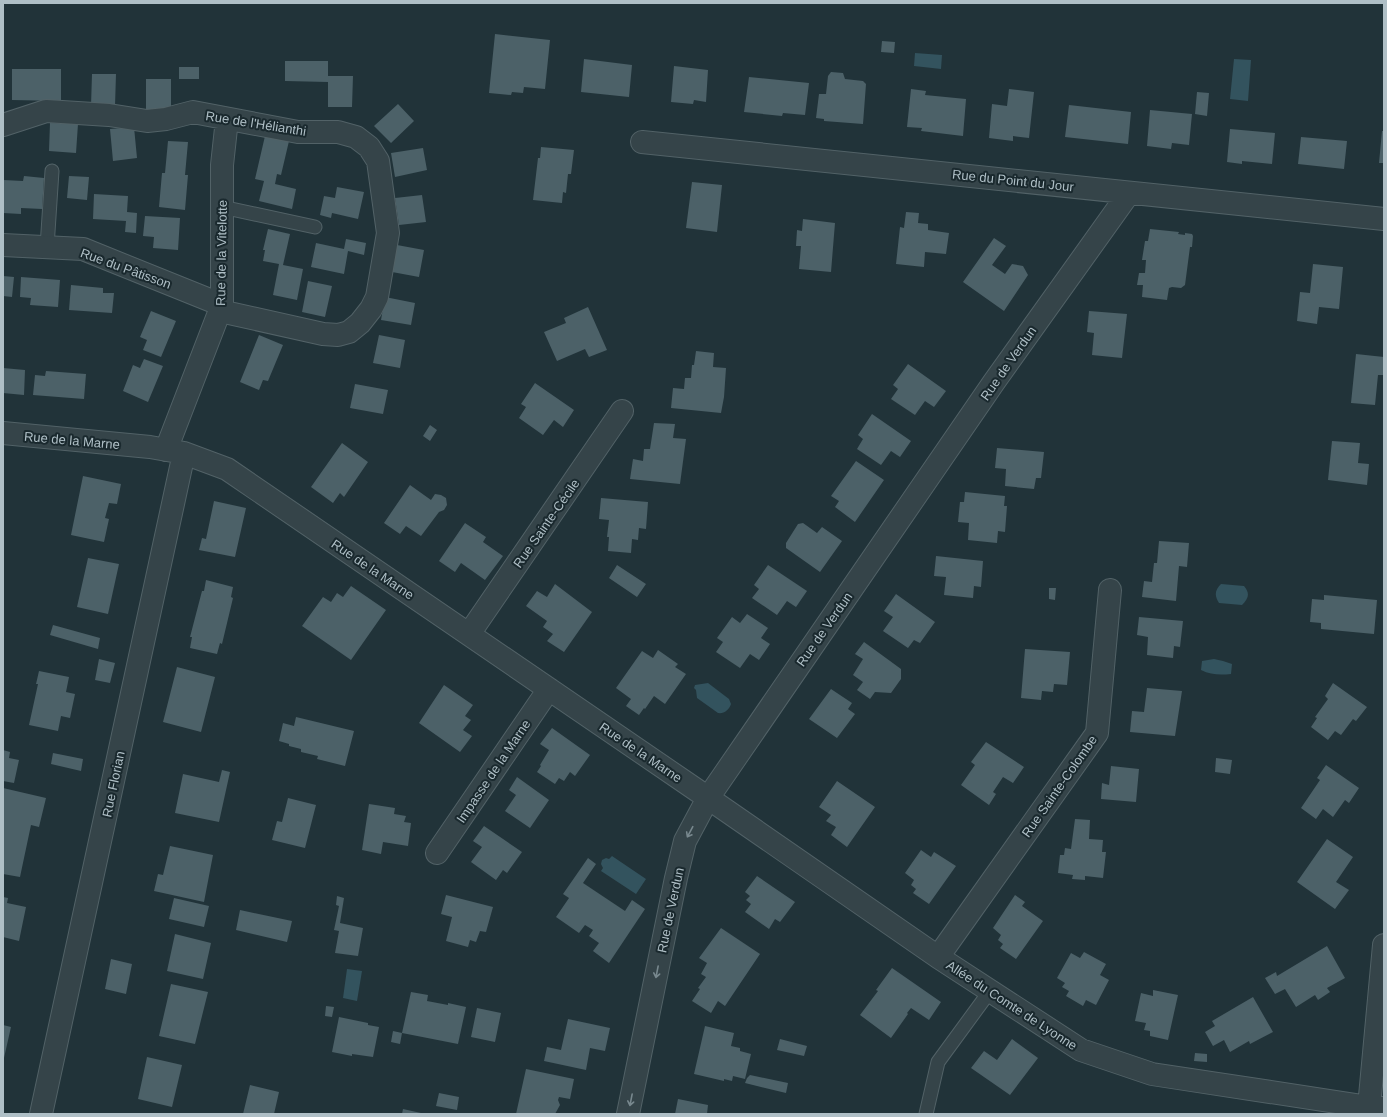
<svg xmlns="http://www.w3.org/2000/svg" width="1387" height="1117" font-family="Arial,sans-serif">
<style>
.water{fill:#33535e}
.building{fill:#4c6168}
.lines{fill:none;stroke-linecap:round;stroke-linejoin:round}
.lane-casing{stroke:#526267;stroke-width:15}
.street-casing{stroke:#526267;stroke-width:24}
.lane{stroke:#354449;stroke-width:13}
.street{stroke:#354449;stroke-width:22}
.oneway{stroke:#78888e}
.labels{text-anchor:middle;stroke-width:4;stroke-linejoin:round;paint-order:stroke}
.street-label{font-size:13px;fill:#afbfc6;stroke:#1a292e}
</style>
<rect width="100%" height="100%" fill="#213339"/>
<path class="water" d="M915,53l27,2 -1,14 -27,-3z
M1234,59l17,1 -3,41 -18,-2z
M1221,584l23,2c6,7 5,12 -2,19l-23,-2c-5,-8 -4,-13 2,-19z
M1214,659l9,2 9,3 -1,10c-11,1 -20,1 -30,-4l1,-9z
M708,683l21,16 2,5c-2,6 -7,10 -13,9l-21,-15 -1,-8 -2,-2 1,-3z
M612,856l34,23 -10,15 -35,-23 2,-3 -2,-4 1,-4 4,-2 3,1z
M347,969l15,2 -5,30 -14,-3z"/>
<path class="building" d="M495,34l55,6 -5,49 -21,-2 -1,6 -11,-1 -1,3 -22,-2z
M882,41l13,1 -1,11 -13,-1z
M584,59l48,6 -3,32 -48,-5z
M285,61h43v15h25l-1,31h-24v-25l-43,-1z
M674,66l34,4 -2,32 -12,-2 -1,4 -22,-2z
M179,67h20v12h-20z
M12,69h49v32l-49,-1z
M831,72l12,1 2,6 18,2 3,3 -3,40 -39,-3v-2l-8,-1 3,-24h7l2,-18z
M92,74h24l-1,32h-24z
M749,77l60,6 -4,32 -22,-2 -1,3 -38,-4z
M146,79h25v32l-25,-1z
M911,89l15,2 -1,4 41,4 -3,37 -42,-5 1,-3 -15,-1z
M1009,89l25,3 -5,46 -16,-2v5l-24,-3 3,-34 15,2z
M1197,92l12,1 -2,23 -12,-2z
M398,104l16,17 -23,22 -17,-17z
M1069,105l62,7 -3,32 -63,-7z
M1150,110l42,4 -3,31 -17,-2 -1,6 -24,-3z
M50,123l28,1 -2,29 -27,-2z
M134,127l3,31 -24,3 -3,-32z
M1230,129l45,4 -3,31 -30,-3v3l-15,-2z
M1382,131h2v32h-5z
M265,136l24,5 -8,34 -4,-1 -2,10 21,5 -4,20 -33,-8 5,-20 -9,-2z
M1301,137l46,4 -3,28 -46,-5z
M168,141l20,1 -3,33h3l-3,35 -26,-3 3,-34h3z
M541,147l33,3 -3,24h-3l-2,19 -3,-1 -1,11 -29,-3 5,-42h2z
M423,148l4,22 -32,7 -4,-24z
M24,176l20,2 -2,31 -21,-1v6l-18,-1v-33l20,1z
M69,176l20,1 -2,23 -20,-2z
M692,182l30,3 -5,47 -31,-4z
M337,187l27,5 -6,27 -26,-6 -1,5 -11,-3 4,-19 11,2z
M94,194l34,2 -1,16 10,1 -1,20 -11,-1 1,-11 -33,-2z
M422,195l4,27 -27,3 -4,-27z
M906,212l13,1 -1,10 10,1v6l21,3 -3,21 -21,-2 -1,15 -28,-3 4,-37 4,1z
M145,216l35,2 -2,32 -25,-2 1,-11 -11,-1z
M803,219l32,4 -4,49 -32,-3 2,-23h-5l1,-16 5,1z
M268,229l22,5 -7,31 20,4 -6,31 -24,-5 6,-31 -16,-3 2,-11h-2z
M1150,229l29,3 -1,2 7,1v-2l7,1 1,2 -1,11h-2l-5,38 -4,3 -9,-1 -3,1 -2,12 -25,-3 1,-12h-6l2,-12h6l1,-13h-4l3,-19h3z
M994,238l12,8 -14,19 13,9 7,-10 11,2 5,9 -24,36 -41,-29z
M346,239l20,4 -2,12 -16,-4 -4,23 -33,-7 5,-24 28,6z
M397,245l27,5 -5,27 -27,-5z
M1313,264l30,3 -4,42 -20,-2 -2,17 -20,-3 3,-29 10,1z
M3,276l11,1 -2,20 -9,-1z
M21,277l39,3 -2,27 -28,-2 1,-7 -11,-1z
M308,281l24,5 -7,31 -23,-5z
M71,285l32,3v5h11l-2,20 -43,-3z
M385,297l30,6 -4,22 -30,-5z
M588,307l19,43 -18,7 -4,-8 -28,12 -13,-29 22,-9 -2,-5z
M151,311l25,10 -15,36 -18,-7 4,-10 -7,-3z
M1089,311l38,3 -5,44 -30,-3 2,-22 -7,-1z
M259,335l24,10 -15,36 -5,-1 -4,10 -19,-8z
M379,335l26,5 -5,28 -27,-5z
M696,351l18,2 -1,14 13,1 -2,29 -3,16 -50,-5 2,-20 11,1 1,-11h6l1,-13h2z
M1356,354l28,3 -1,18h-5l-3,30 -24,-2z
M144,359l19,7 -15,36 -25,-11 10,-26 7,3z
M908,364l38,27 -12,16 -9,-6 -10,14 -24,-16 7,-10 -5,-4z
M3,368l22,2 -1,25 -21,-2z
M46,371l40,3 -2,25 -51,-4 2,-20 10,1z
M535,383l39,27 -11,17 -9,-7 -11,15 -24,-17 7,-11 -5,-3z
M355,384l33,6 -5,24 -33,-6z
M872,414l39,27 -11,16 -9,-6 -10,14 -24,-16 6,-10 -5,-4z
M654,423l21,1 -2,14 13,1 -6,45 -50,-5 3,-20 10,2 1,-12h6z
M430,425l7,5 -7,11 -7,-5z
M1332,441l28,2 -2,20 11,1 -2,21 -39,-5z
M342,443l26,19 -24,35 -4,-4 -7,10 -22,-16z
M997,448l47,4 -3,26h-5l-2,11 -29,-3 1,-17 -11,-1z
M856,461l28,19 -29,42 -20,-15 4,-6 -8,-5z
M83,476l38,8 -4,20 -8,-1 -4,15 4,1 -5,23 -33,-7z
M410,485l21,15 4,-6 6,1 5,3 1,7 -3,5 -5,2 -18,24 -15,-10 -6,8 -16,-11z
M965,492l40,4 -1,10h3l-2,26 -7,-1 -1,12 -29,-3 1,-17 -11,-1 2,-20h4z
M601,498l47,4 -2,27 -7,-1 -1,12 -6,-1 -1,14 -23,-2 1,-14h-2l2,-17 -10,-1z
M214,501l32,7 -11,49 -36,-7 3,-12 4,1z
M465,523l21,14 -3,5 20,14 -18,24 -24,-17 -6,9 -16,-11z
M803,523l14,10 5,-6 20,14 -22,31 -34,-24v-5l12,-19z
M1159,541l30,2 -2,24 -8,-1 -3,35 -34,-4 2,-16 8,1 2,-19h3z
M936,556l47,5 -2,26 -7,-1 -1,12 -29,-3 2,-18 -12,-1z
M88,558l31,6 -11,50 -31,-7z
M617,565l29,19 -9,13 -28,-19z
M768,565l39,26 -11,16 -9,-6 -10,14 -25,-17 7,-9 -5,-4z
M206,580l27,7 -2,10 2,1 -11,46 -2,-1 -3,11 -27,-6 2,-11h-2l12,-46h2z
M555,584l37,28 -28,40 -17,-11 6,-7 -10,-7 4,-6 -21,-15 11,-15 10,6z
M351,586l35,24 -35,50 -49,-34 21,-29 8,5 6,-9 6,4z
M1049,588h7l-1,12 -6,-1z
M896,594l39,28 -15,21 -6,-3 -6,8 -25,-17 10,-14 -9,-6z
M1324,595l53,5 -3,34 -53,-5v-6l-11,-1 2,-23 12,1z
M747,614l21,14 -7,10 9,6 -11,16 -9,-6 -10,14 -24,-16 7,-10 -6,-4 15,-21 8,6z
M1139,617l44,4 -3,26 -6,-1 -1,12 -26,-3 1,-18 -11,-2z
M53,625l47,13 -2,11 -48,-14z
M864,642l37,27v10l-10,14 -16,-1 -5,7 -13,-9 6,-8 -10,-7 10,-16 -8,-5z
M1025,649l45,3 -3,33 -13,-1 -1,8 -11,-1 -1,9 -20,-2z
M658,650l20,14 -3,3 11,7 -21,30 -11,-8 -9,13 -1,-1 -5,7 -13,-9 5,-7 -15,-11 26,-37 11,7z
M99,659l16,4 -5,20 -15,-3z
M177,667l38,10 -14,55 -38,-10z
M39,671l30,6 -3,15 9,2 -5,24 -9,-2 -3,15 -29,-6 9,-41h-2z
M1333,683l34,24 -11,14 -3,-2 -12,16 -6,-4 -7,9 -17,-13 6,-9 -2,-1 13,-18 -3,-3z
M444,685l29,20 -8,11 6,4 -8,10 9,6 -12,16 -41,-29z
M1147,688l35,3 -7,45 -45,-4 2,-21 12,1z
M831,689l21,14 -4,6 7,5 -18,24 -28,-19z
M296,717l58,14 -9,35 -28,-7 1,-3 -17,-4v-3l-12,-3v-2l-10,-3 4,-18 11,3z
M552,728l38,27 -15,21 -5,-4 -6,9 -5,-3 -4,6 -18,-12 4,-6 -1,-1 9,-15 -9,-6z
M986,742l38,25 -11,16 -10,-6 -10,15 3,2 -7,11 -28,-20 14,-20 -4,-3z
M3,750l7,2 -1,6 10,2 -5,23 -11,-2z
M53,753l30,6 -2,12 -30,-7z
M1216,758l16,2 -2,14 -15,-2z
M1326,765l33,23 -10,15 -4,-3 -12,17 -10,-8 -7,10 -15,-11 19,-28 -3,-2z
M1111,766l28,3 -3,33 -35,-3 1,-16 7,2z
M222,770l8,2 -11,50 -44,-9 8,-39 36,8z
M517,777l32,23 -19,28 -25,-17 11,-16 -7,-5z
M837,781l38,26 -28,40 -16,-12 5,-8 -10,-6 5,-6 -12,-8z
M3,788l43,10 -7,29 -8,-2 -11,52 -17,-3z
M288,798l28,7 -11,43 -33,-8 5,-19 5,1z
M369,804l26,4 -1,6 12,2 -2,6 7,1 -3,23 -25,-4 -2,12 -19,-4z
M1075,819l15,1 -1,19 14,1 -1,12h4l-3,26 -18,-2v4l-13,-1 1,-4 -15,-2 2,-18h4l1,-7 6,1z
M484,826l38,26 -15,21 -4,-3 -7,10 -25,-18 11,-15 -9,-6z
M1327,839l26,18 -17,25 13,8 -14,19 -38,-27z
M170,846l43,9 -9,47 -50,-11 4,-17 5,1z
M921,850l10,7 3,-5 22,14 -27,38 -16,-11 3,-4 -5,-4 3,-5 -9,-7z
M588,858l8,6 -13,19 42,28 7,-11 13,9 -36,54 -16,-12 6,-8 -10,-7 4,-6 -8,-5 -6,8 -23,-16 13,-19 -6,-4z
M757,876l38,26 -15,20 -5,-3 -6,10 -24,-17 6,-8 -5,-4 4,-4 -5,-4z
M446,895l47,12 -7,25 -6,-1 -4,11 -6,-2 -2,7 -22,-6 6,-24 -11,-3z
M1015,895l10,7 -3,4 21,15 -27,38 -16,-11 3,-4 -5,-4 3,-5 -8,-7z
M337,896l7,2 -4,25 23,5 -5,28 -23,-3 4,-22 -5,-1 5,-24 -3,-1z
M3,897l5,1 -1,5 19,4 -7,34 -16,-4z
M174,898l35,8 -5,21 -35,-8z
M240,910l52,11 -5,21 -51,-12z
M721,928l39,26 -35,52 -7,-5 -7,12 -19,-12 8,-12 -2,-1 8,-11 -5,-3 6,-11 -8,-5z
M175,934l36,9 -8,36 -36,-8z
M1327,946l18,32 -18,10 3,4 -12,8 -3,-5 -19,12 -11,-18 -10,5 -10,-16 11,-6 1,4z
M1084,952l22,12 -6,11 9,5 -13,25 -10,-5 -3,6 -17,-10 3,-5 -7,-4 3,-4 -8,-5 14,-25 9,5z
M111,959l21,5 -6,30 -21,-5z
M892,968l49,34 -12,18 -18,-12 -4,5 1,1 -17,24 -31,-23 18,-24 -2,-1z
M171,984l37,8 -13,52 -36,-8z
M1153,990l25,5 -10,45 -18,-4v-5l-6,-1 2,-7 -11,-2 6,-28 12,3z
M411,992l17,3 -1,6 21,4v-2l18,4 -8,37 -56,-11 -2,11 -9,-2 2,-11 9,2z
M1253,997l20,35 -23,12 -1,-3 -19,11 -6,-12 -11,6 -8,-14 10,-6 -3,-5z
M326,1006l8,1 -2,10 -7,-1z
M477,1008l24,5 -6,29 -24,-5z
M339,1017l29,6v2l11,2 -6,30 -21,-3v2l-20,-4z
M568,1019l42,9 -5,23 -15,-3 -4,22 -42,-9 3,-14 14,3z
M3,1025l8,2 -7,31h-1z
M705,1026l29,7 -3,13 9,2v3l11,3 -6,25 -12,-3 -1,5 -8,-2v2l-30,-7z
M780,1039l27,7 -3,10 -27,-6z
M1012,1039l26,19 -28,37 -39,-27 13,-17 13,9z
M1195,1053l12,1v8l-13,-1z
M147,1057l35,8 -10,42 -34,-8z
M526,1069l48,10 -4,20 -11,-2 -1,3 2,5 -5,9h-39z
M750,1075l38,8 -2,10 -41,-10 2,-5z
M250,1085l29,7 -5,22h-31z
M439,1093l20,4 -2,13 -21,-4z
M678,1099l30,6 -1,9h-32z
M403,1109l18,4v1h-19z"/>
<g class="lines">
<defs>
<path id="lane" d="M222,207l93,20
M47,247l5,-76
M926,1114l12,-52 52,-71"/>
<path id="street" d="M3,125l43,-14 63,4 38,6 19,-2 27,-7 105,20h40l18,5 13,10 9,14 10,72 -11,64 -6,12 -11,14 -11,9 -11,3 -15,-1 -103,-23
M642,142l742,77
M3,245l80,4 139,56
M3,433l147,14 34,6 43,16 471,322 240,166 143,93 71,24 217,33 15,1
M166,450l56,-145v-140l5,-46
M469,634l153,-223
M437,853l112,-164
M938,957l159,-224 13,-143
M41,1114l143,-661
M628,1114l48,-236 9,-37 23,-43 286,-416 135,-189
M1363,1114l6,-7 15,-162"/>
</defs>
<use href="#lane" class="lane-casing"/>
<use href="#street" class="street-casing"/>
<use href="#lane" class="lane"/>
<use href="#street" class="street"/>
</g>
<defs><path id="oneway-shaft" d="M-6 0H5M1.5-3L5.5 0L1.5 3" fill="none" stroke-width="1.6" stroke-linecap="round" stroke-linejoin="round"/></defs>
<g class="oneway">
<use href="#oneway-shaft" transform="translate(690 832) rotate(118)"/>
<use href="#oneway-shaft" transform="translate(657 972) rotate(101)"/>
<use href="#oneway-shaft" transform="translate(631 1100) rotate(101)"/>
</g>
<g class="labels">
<g class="street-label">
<text transform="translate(256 123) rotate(9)" y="5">Rue de l'Hélianthi</text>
<text transform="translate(1013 180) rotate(6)" y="5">Rue du Point du Jour</text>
<text transform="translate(221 253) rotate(-89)" y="5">Rue de la Vitelotte</text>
<text transform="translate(126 268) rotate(20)" y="5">Rue du Pâtisson</text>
<text transform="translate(1008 363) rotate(-55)" y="5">Rue de Verdun</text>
<text transform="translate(72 440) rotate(5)" y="5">Rue de la Marne</text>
<text transform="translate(546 523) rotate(-55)" y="5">Rue Sainte-Cécile</text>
<text transform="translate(373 569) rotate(34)" y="5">Rue de la Marne</text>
<text transform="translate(824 629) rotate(-55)" y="5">Rue de Verdun</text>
<text transform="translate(641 752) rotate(34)" y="5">Rue de la Marne</text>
<text transform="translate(493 771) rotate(-56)" y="5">Impasse de la Marne</text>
<text transform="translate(113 784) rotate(-78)" y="5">Rue Florian</text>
<text transform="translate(1059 786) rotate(-55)" y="5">Rue Sainte-Colombe</text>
<text transform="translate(670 910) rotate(-78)" y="5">Rue de Verdun</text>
<text transform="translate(1012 1005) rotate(33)" y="5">Allée du Comte de Lyonne</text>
</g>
</g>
<rect width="1387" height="1117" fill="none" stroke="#afbfc6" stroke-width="8"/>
</svg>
